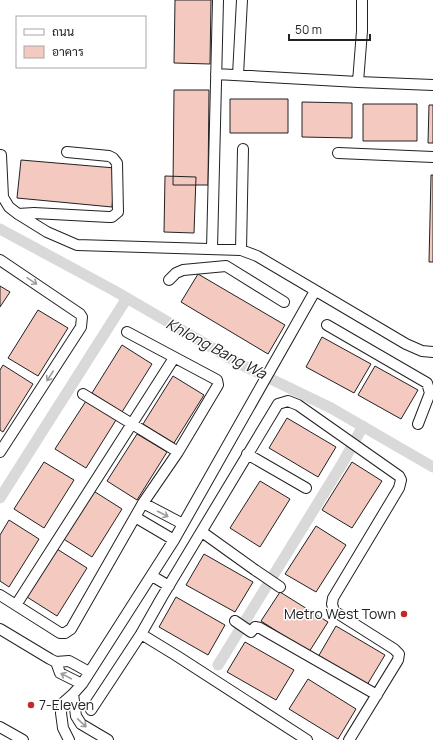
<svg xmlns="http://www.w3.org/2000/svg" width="433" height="740" font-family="Manrope,Sarabun,sans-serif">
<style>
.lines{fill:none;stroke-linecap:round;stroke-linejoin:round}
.canal{stroke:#d9d9d9;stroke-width:11}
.building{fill:#f3c9c0;stroke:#222}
.street-casing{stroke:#222;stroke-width:12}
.street{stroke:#fff;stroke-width:10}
.oneway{stroke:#9c9c9c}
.poi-dot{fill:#c62828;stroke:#fff;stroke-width:1.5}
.labels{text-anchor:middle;stroke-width:3;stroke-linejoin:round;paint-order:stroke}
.poi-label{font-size:14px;fill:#222;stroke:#fff;text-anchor:end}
.water-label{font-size:15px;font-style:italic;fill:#222;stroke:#fff}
</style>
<rect width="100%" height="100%" fill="#fff"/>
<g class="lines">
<path class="canal" d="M0,229l113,61 129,75 89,43 102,59
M0,498l127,-200
M218,665l124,-201 21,-38"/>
</g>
<path class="building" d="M175,0h36l-1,64 -36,-1z
M174,90h35l-1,95h-35z
M230,99h58v34h-58z
M302,102l50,1v35l-50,-1z
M363,104h54v37h-54z
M429,105h4v38h-5z
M21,160l94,8 -3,39 -95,-9z
M431,175h2v87h-4z
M165,176l31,1 -2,56 -30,-1z
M198,274l87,51 -17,29 -87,-52z
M0,286l10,6 -10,15z
M38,310l30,18 -30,48 -30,-18z
M322,337l49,27 -17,29 -48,-26z
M122,345l30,19 -30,48 -30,-19z
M3,365l30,19 -30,48 -3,-2v-60z
M375,366l43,24 -17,29 -43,-24z
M173,376l31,19 -30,48 -31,-19z
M86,401l30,19 -30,48 -31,-19z
M287,418l49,29 -18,30 -49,-29z
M137,434l30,18 -30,48 -30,-19z
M44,462l30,18 -30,48 -30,-19z
M352,462l30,19 -30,47 -30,-18z
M260,481l30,18 -30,48 -30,-19z
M92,490l30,19 -30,48 -30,-19z
M9,520l30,19 -30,48 -9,-6v-46z
M316,526l30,19 -30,47 -31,-18z
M57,549l30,19 -30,48 -30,-19z
M204,554l49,28 -18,30 -49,-27z
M280,592l48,30 -19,30 -48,-31z
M176,597l49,28 -17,30 -49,-28z
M336,626l49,29 -18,30 -49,-28z
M245,642l49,28 -18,30 -49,-28z
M308,679l48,30 -18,30 -49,-30z"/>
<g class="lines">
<defs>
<path id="street" d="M216,74l142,8 75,3
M238,75l4,-75
M358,82l4,-51v-31
M338,153l95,4
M1,155l2,42 6,10 9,7 29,18 30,13 164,5 16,6 149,88 16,7 11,1
M18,214l16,-1 75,4h3l6,-5 -1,-49 -4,-5 -4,-2 -42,-4
M212,249l6,-249
M241,250l2,-101
M0,260l80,54 2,3 -1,10 -81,125
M169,280l7,-7 7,-3 43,-4 58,36
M327,325l100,58 3,10 -12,31
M83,394l95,58
M247,454l59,34
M143,503l40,21
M135,517l39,23
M202,532l53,38 25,17
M152,576l17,10
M0,595l60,38h5l6,-4 72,-126 35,-51 40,-67 -1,-5 -90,-48
M16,605l158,-247
M235,621l16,11 4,-5 5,1 117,67
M0,629l50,30 6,3 13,-1 20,11
M141,634l36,22 130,84
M56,662l4,11 22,11
M73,694l3,22 5,8 27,16
M91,710l50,-76 21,-37 116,-193 10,-3 10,4 101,71 2,4 -2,8 -66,110 -1,6 2,7 60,38 5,5 -1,6 -49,80
M0,727l23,13
M69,740l-6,-12 -2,-15 1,-6 2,-5 9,-8 9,-10 92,-144 141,-249"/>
</defs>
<use href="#street" class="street-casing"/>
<use href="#street" class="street"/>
</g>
<defs><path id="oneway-shaft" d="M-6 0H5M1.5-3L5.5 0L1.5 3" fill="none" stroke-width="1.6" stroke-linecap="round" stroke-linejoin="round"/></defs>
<g class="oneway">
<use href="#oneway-shaft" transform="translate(32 281) rotate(34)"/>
<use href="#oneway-shaft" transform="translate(50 376) rotate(123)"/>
<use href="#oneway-shaft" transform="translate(163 514) rotate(27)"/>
<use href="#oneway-shaft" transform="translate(66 676) rotate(-152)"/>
<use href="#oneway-shaft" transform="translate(82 723) rotate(43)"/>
</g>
<g class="poi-dot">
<circle cx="404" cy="614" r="4"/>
<circle cx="31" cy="705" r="4"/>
</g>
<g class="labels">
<g class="poi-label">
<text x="396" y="619">Metro West Town</text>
<text x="39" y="710" text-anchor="start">7-Eleven</text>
</g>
<g class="water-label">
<text transform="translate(216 349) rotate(28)" y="5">Khlong Bang Wa</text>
</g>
</g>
<rect x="16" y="16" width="130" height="52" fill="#ffffff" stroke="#a7a7a7"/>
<rect x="24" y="29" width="20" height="6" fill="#ffffff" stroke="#a7a7a7"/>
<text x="52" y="36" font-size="12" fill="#222222">ถนน</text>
<rect x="24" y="46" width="20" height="12" fill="#f3c9c0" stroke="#a7a7a7"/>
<text x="52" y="56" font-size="12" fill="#222222">อาคาร</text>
<path d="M289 34v6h81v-6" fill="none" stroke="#222222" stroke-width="2"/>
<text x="295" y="34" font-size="12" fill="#222222" stroke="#ffffff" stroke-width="3" paint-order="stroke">50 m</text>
</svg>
